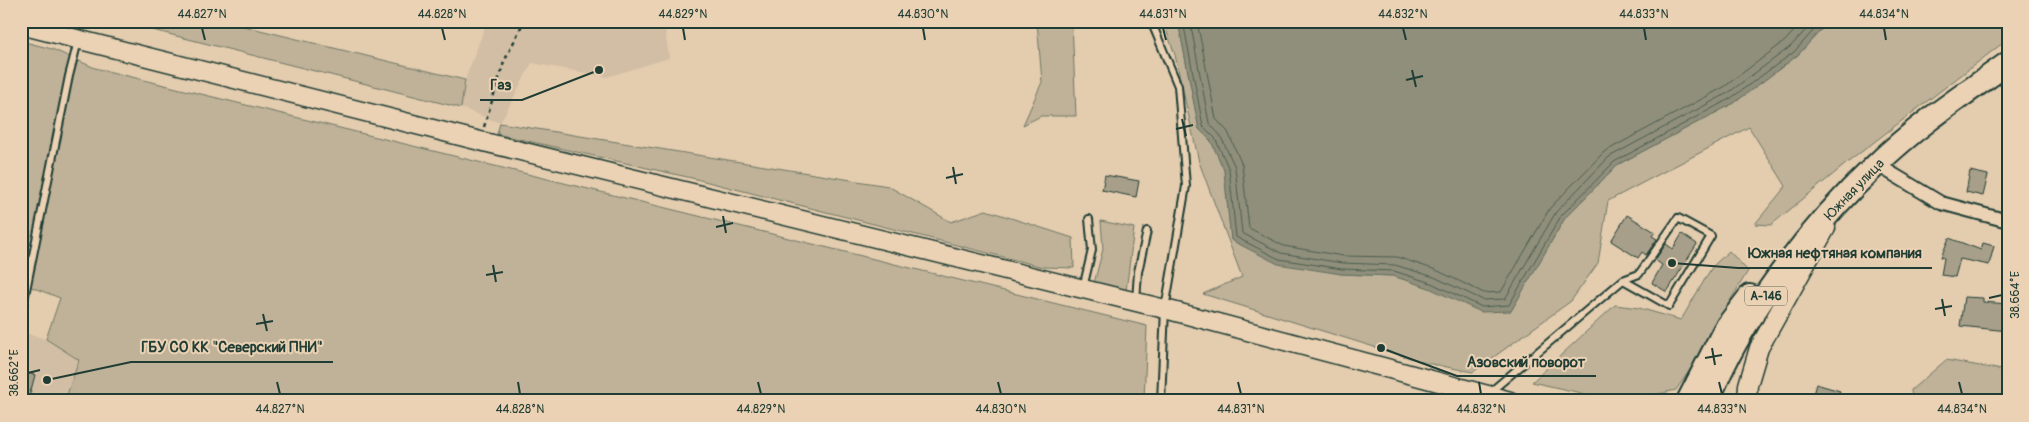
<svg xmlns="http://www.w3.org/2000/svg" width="2029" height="422" font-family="Pangolin,sans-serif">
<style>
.built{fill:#d2bea4}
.green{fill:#bfb298;stroke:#6f7866}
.water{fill:#908f7b;stroke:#636e5f}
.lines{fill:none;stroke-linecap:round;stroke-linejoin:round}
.shore{stroke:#4c5e50;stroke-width:1}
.building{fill:#a79f89;stroke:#1f3d34}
.lane-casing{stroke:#1f3d34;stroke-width:10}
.street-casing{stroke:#1f3d34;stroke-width:16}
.secondary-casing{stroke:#1f3d34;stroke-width:21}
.highway-casing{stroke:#1f3d34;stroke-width:26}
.path{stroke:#1f3d34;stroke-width:2.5;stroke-dasharray:4 4;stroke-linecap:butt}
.lane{stroke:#ecd2b4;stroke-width:6}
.street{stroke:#ecd2b4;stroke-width:12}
.secondary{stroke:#ecd2b4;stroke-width:18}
.highway{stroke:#ecd2b4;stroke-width:22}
.ticks{fill:none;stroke:#1f3d34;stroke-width:2}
.labels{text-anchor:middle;stroke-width:4;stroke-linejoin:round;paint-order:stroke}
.shield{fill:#ecd2b4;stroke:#5c6a5a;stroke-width:1}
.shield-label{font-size:12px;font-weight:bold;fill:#1f3d34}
.street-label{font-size:14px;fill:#1f3d34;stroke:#ecd2b4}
.leader{fill:none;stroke:#1f3d34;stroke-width:2}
.callout-dot{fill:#1f3d34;stroke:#ecd2b4;stroke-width:2}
.callout-label{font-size:15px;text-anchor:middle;font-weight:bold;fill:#1f3d34;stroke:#ecd2b4;stroke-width:4;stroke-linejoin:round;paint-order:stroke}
.neatline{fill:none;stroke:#1f3d34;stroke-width:2}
.ticks-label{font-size:12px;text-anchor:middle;fill:#1f3d34}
</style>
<rect width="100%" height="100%" fill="#e4ccaf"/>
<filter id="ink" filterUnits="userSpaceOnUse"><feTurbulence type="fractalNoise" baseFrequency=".02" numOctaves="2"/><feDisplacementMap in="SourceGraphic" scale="10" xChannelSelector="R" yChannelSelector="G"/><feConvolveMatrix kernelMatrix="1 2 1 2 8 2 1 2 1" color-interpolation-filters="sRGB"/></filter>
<g filter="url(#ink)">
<path class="built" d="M487,21h177l5,37 -62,19 -75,-14 -32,60 -39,-15 4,-28z
M21,332l25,7 33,21 -14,41h-44z"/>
<path class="green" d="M117,21h106l242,59 -4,28z
M1037,21h35l4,95h-35l-18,9 19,-43z
M1163,21h15l21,108 12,12 13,29 7,70 110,34 52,2 118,35 54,-93 52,-53 117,-62 64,-48 31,-34h179v18l-161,124 -76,62 -16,-1 31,-38 -37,-59 -141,74 -10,62 -27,38 -98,71 -47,-9 -223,-69 39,-17 -43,-115 -24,-107z
M21,41l31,8 43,19 1052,258 -3,75h-1079l14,-41 -33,-21 14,-41 -39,-15z
M500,123l388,63 63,36 35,-12 87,28 1,30 -31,-1 -347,-88 -199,-45z
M1101,221l33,7 -9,71 -33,-8 11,-42z
M1729,251l19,20 -32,53 -11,24 -29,42 -49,11h-10l-85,-19 83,-77 24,3 42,12 31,-53z
M1946,360l62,11v30h-96l-1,-11z"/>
<path class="water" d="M1178,21h651l-31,34 -64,48 -117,62 -52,53 -54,93 -30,1 -52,-24 -36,-12 -52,-2 -63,-10 -47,-24 -7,-70 -13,-29 -12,-12z"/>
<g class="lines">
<path class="shore" d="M1183,21l20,105 12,12 14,31 7,68 43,22 63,10 52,2 37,12 51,24 27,-2 52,-89 53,-54 117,-64 63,-46 28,-31
M1190,21l19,102 11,12 15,32 7,66 39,20 61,10 53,2 39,12 49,23 22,-1 51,-87 53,-55 119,-64 62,-46 24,-26
M1197,21l19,98 12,13 14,33 7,63 35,18 59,10 54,1 39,13 48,23 17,-1 49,-84 54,-56 120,-65 61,-46 18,-20"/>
</g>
<path class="building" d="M1970,171l18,4 -5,21 -17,-4z
M1105,175l34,6 -3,16 -34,-7z
M1627,215l28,17 -3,4 5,3 -11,16 -4,-3 -4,6 -27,-17z
M1682,234l15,10 -30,48 -15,-9 10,-18 -7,-5 11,-16 7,5z
M1949,238l32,12 2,-7 11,3 -5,19 -29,-6 -5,18 -14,-2 3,-17 -3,-1z
M1964,297l19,1v4l25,2v27l-48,-5z
M24,372l11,3 -7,26h-7v-18z
M1816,384l24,7 -3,10h-26z"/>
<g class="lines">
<defs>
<path id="lane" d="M1151,21l27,65 8,100 -21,123 -4,92
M1083,288l9,-38 -3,-31
M1136,301l2,-29 9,-41
M21,315l48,-239 9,-35
M1489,393l134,-113 16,-6 39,-56 33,18 -42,70 -46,-26"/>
<path id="street" d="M1876,164l65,39 67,18"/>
<path id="secondary" d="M21,25l459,116 685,168 345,92
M1747,401l1,-16 11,-37 67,-120"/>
<path id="highway" d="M1688,401l37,-72 25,-33
M1708,401c32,-83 103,-175 168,-236 40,-39 87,-70 132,-102"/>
</defs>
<use href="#lane" class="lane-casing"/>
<use href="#street" class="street-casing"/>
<use href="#secondary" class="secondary-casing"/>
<use href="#highway" class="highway-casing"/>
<path class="path" d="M484,127l20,-65 20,-41"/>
<use href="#lane" class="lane"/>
<use href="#street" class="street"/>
<use href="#secondary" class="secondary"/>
<use href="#highway" class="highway"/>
</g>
</g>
<path class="ticks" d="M202,28l3,12M442,28l3,12M683,28l2,12M923,28l2,12M1163,28l3,12M1403,28l3,12M1644,28l2,12M1884,28l2,12M1412,70l4,17M1406,80l17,-4M1182,119l4,17M1176,129l17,-4M953,167l3,17M946,178l17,-4M723,216l3,17M716,227l17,-4M493,265l3,17M486,275l17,-3M1989,298l13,-3M1942,299l3,17M1935,309l17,-3M263,314l4,17M256,324l17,-3M1712,348l3,17M1705,358l17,-3M28,373l12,-3M277,382l3,12M518,382l2,12M758,382l3,12M998,382l3,12M1238,382l3,12M1479,382l2,12M1719,382l3,12M1959,382l3,12"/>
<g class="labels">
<rect class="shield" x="1745" y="286.5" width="42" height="19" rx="4"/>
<g class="shield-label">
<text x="1766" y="300">А-146</text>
</g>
<g class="street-label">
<text transform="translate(1854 189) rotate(-46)" y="5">Южная улица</text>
</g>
</g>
<path class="leader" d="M599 70L522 100H480M1672 263L1738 268H1932M47 380L131 362H333M1381 348L1457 376H1596"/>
<g class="callout-dot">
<circle cx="599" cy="70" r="5"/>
<circle cx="1672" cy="263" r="5"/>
<circle cx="47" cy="380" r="5"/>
<circle cx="1381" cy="348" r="5"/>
</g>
<g class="callout-label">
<text x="501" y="90">Газ</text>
<text x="1835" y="258">Южная нефтяная компания</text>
<text x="232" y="352">ГБУ СО КК "Северский ПНИ"</text>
<text x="1526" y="367">Азовский поворот</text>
</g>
<rect width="2029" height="422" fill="none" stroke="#ecd2b4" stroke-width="55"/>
<rect x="28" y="28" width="1974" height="366" class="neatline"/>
<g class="ticks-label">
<text x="202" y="18">44.827°N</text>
<text x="442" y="18">44.828°N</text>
<text x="683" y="18">44.829°N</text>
<text x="923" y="18">44.830°N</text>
<text x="1163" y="18">44.831°N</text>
<text x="1403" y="18">44.832°N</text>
<text x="1644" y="18">44.833°N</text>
<text x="1884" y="18">44.834°N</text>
<text transform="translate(2015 295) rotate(-90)" y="4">38.664°E</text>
<text transform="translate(14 373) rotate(-90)" y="4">38.662°E</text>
<text x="280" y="413">44.827°N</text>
<text x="520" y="413">44.828°N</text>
<text x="761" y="413">44.829°N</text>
<text x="1001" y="413">44.830°N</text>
<text x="1241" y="413">44.831°N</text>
<text x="1481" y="413">44.832°N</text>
<text x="1722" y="413">44.833°N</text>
<text x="1962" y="413">44.834°N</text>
</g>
</svg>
